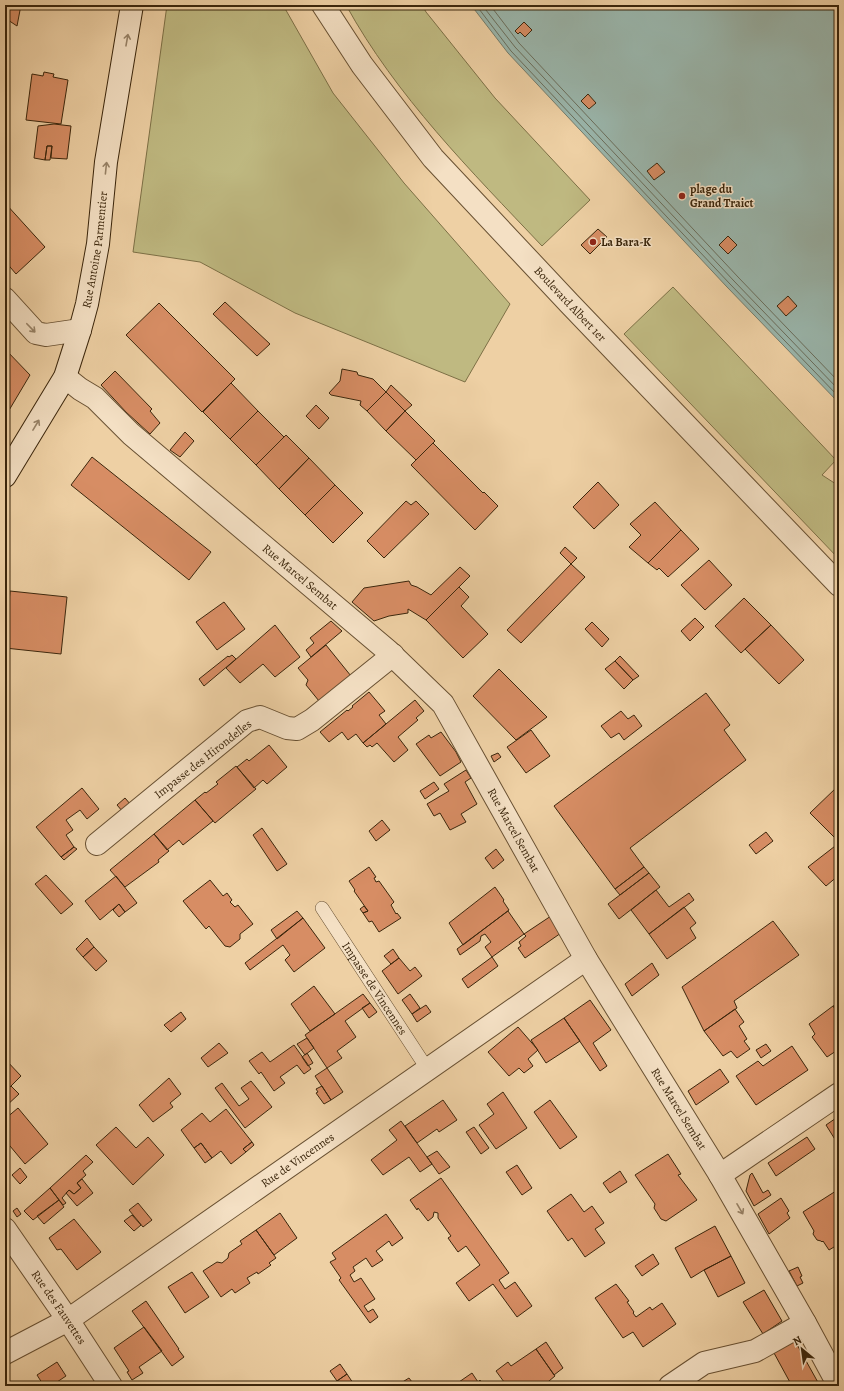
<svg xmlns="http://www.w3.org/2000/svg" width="844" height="1391" font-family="Alegreya,serif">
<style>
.green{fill:#bfb981;stroke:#7d7046}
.water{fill:#9ab6ac;stroke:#747c6c}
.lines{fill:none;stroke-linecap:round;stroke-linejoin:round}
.shore{stroke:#6a6e5c;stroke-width:1}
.building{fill:#d78d64;stroke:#3b260c}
.service-casing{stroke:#685032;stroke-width:14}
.minor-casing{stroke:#685032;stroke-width:24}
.tertiary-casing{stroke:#685032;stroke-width:24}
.secondary-casing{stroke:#3b260c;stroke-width:24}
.service{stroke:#f4e0c4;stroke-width:13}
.minor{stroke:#f4e0c4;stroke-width:22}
.tertiary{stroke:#f4e0c4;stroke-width:22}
.secondary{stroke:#f4e0c4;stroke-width:22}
.oneway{stroke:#988368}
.poi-dot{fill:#8f2418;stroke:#f4e0c4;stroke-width:1.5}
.labels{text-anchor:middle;stroke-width:3;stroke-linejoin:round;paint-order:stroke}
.poi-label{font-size:12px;font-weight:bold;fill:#3b260c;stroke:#f4e0c4;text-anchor:start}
.street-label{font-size:12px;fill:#3b260c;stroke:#f4e0c4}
</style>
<rect width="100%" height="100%" fill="#eed0a4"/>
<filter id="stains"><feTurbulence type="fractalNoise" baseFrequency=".005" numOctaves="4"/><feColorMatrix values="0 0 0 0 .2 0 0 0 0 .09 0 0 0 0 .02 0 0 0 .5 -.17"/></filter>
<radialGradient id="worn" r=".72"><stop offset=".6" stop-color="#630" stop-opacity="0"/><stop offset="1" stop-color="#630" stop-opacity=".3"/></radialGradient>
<path class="green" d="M167,5h116l50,88 71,90 106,121 -45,78 -170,-69 -95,-51 -67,-10z
M346,5h76l4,7 69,86 95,102 -48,46c-71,-75 -146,-150 -196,-241z
M673,287l163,173 -14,15 17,11v73l-215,-225z"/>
<path class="water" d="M471,5h368v398l-112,-116 -219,-234z"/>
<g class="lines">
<path class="shore" d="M476,5l35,46 219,233 109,113
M482,5l33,42 219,234 105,109
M490,5l29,38 219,234 101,105"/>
</g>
<path class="building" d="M5,5h16l-4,21 -12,-8z
M524,22l8,8 -7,7 -5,-5 -2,2 -3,-3z
M44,72l10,2 -1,3 15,3 -7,44 -35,-4 6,-46 11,2z
M588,94l8,9 -7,6 -8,-8z
M54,124l17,2 -4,33 -16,-1 1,-12h-5l-2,14 -11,-2 4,-32z
M47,146h5l-2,14h-5z
M657,163l8,9 -11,8 -7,-9z
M5,203l40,44 -29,27 -11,-13z
M598,229l9,8 -17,17 -9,-9z
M728,236l9,9 -9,9 -9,-9z
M788,296l9,10 -11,10 -9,-10z
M225,302l45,42 -13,12 -44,-42z
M159,303l76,76 -33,33 -76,-77z
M5,349l25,26 -25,42z
M342,369l15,3 1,3 15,4 13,13 -19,19 -7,-6 1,-4 -30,-6 -2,-2 11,-12z
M115,371l37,38 -2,2 10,12 -10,11 -24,-22 -25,-27z
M231,383l27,28 -28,28 -27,-27z
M391,385l21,20 -7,6 -19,-19z
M386,392l19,19 -19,20 -19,-20z
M316,405l13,13 -10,11 -13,-13z
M258,411l26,26 -28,28 -26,-26z
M405,411l30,30 -19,19 -30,-29z
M185,432l9,9 -14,16 -10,-7z
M286,435l23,23 -30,31 -23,-24z
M433,443l50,50 1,-1 14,14 -23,24 -64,-65z
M92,457l119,95 -22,28 -118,-95z
M309,458l26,27 -30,30 -26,-26z
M598,482l21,23 -25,24 -21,-22z
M335,485l28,28 -30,30 -28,-28z
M406,501l5,4 5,-4 13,13 -45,44 -17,-17z
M655,502l26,28 -33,33 -19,-16 12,-12 -11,-11z
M681,530l18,19 -31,28 -9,-9 -2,2 -9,-7z
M565,547l12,11 -6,6 -11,-11z
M709,560l23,25 -27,25 -24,-25z
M571,564l14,13 -64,66 -14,-13z
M460,567l10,9 -44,44 -18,-11v4l-19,3 -15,5 -22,-19 12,-14 45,-7 2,4 6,2 14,8z
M459,587l10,10 -8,9 27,28 -25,24 -37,-38z
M10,591l57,6 -6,57 -56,-6z
M744,598l27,27 -30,28 -26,-27z
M224,602l21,27 -28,21 -21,-28z
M695,618l9,9 -14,14 -9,-10z
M331,621l11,10 -31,26 -5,-7 8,-7 -4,-5z
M592,622l17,17 -7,8 -17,-18z
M275,625l25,32 -25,20 -12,-13 -23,19 -14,-15z
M771,625l33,35 -25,24 -34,-35z
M326,645l25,31 -32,25 -13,-16 2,-5 -10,-12z
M232,655l4,4 -32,27 -5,-7 29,-23 1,1z
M620,656l19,20 -6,4 -18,-19z
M615,661l18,19 -9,9 -19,-20z
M499,669l48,48 -31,23 -43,-44z
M369,692l16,19 -6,4 7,9 -23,19 -7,-9 -8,6 -6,-8 -13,10 -9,-10 27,-22 1,1 5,-4 -1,-1z
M706,693l24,32 -6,5 22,30 -116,88 14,19 -29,22 -61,-83z
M415,700l9,11 -8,7 2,2 -20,17 10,13 -14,12 -17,-19 -5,4 -2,-2 -3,2 -4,-4z
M621,711l7,8 6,-4 8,11 -18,14 -5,-7 -8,5 -10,-12z
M531,730l19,26 -24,17 -19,-26z
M441,732l15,20 5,10 -21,14 -24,-32 13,-9 2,3z
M269,745l18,22 -20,17 -4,-4 -9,8 -17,-21 10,-8 2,2z
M498,753l3,4 -7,5 -3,-6z
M236,766l20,23 -41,34 -20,-23 10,-8 1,1 12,-9 -2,-2z
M466,770l5,8 -6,4 12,22 -16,10 5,8 -16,8 -10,-17 -6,3 -7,-12 22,-13 -5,-7z
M434,782l5,7 -14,10 -5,-8z
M837,787l2,3v52l-29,-29z
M82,788l17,21 -12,10 -7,-9 -14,10 7,10 -7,5 8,12 -13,10 -25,-30z
M125,798l6,7 -8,7 -6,-7z
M195,800l18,21 -30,24 -4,-5 -12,10 -13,-16z
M382,820l8,10 -14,11 -7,-10z
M262,828l25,36 -10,7 -24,-36z
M766,832l7,9 -17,13 -7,-9z
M154,834l15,17 -11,9 1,2 -34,25 -15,-17z
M839,843v32l-13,11 -18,-19z
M74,847l3,2 -13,11 -3,-3z
M496,849l8,11 -11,9 -8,-11z
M369,867l7,10 -2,1 2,4 3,-1 15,21 -3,3 5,9 1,-1 4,5 -22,14 -7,-11 -3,1 -6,-9 5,-2 -14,-20 1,-1 -6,-9z
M644,867l5,6 -29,22 -5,-6z
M649,873l11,14 -41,32 -11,-15z
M46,875l27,29 -12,10 -26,-30z
M116,876l21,27 -12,9 -6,-8 -19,16 -15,-19z
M210,880l13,16 4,-3 5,7 -2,2 5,5 3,-2 15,19 -13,10v5l-10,8 -5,-1 -16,-20 -3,3 -23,-28z
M495,887l9,13 -1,1 6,9 -46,35 -14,-22z
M656,890l13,17 20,-14 5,7 -45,34 -18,-24z
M119,904l6,8 -6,5 -6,-7z
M364,906l4,5 -5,2 -3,-4z
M684,907l12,16 -6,5 6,10 -29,21 -18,-25z
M297,911l6,7 -26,21 -6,-9z
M508,911l16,23 -32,23 -7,-10 6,-5 -6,-8 -4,2 -1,5 -20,14 -3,-6z
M551,916l10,17 -36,25 -7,-10 3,-2 -2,-4 7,-6 -2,-2z
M303,918l22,30 -31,24 -9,-12 5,-5 -7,-10 -33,25 -5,-7z
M773,921l26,34 -65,46 3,7 -33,23 -22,-44z
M87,938l7,9 -11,10 -7,-8z
M94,947l13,14 -11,10 -13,-14z
M393,949l6,9 -8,6 -7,-8z
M492,957l6,9 -30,22 -6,-9z
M399,958l11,13 5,-4 7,9 -24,18 -16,-23z
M652,963l7,12 -27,21 -7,-12z
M314,986l21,28 -25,17 -19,-27z
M363,994l7,9 -25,18 11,16 -19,14 5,7 -15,10 -22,-33z
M410,994l10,14 -8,6 -10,-14z
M590,1000l21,30 -18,13 14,23 -7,5 -36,-53z
M370,1003l7,9 -8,6 -7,-10z
M838,1003l1,2v9l-6,-8z
M426,1005l5,7 -14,10 -5,-8z
M833,1006l6,8v35l-12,8 -15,-20 3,-3 -6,-10z
M735,1009l9,13 -5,4 8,13 -3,2 6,8 -13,9 -6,-7 -8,5 -19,-25z
M181,1012l5,7 -15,13 -7,-7z
M564,1018l16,23 -34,22 -15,-23z
M518,1027l20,23 -10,9 5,7 -9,7 -5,-5 -10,8 -21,-24z
M307,1038l7,10 -9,7 -8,-11z
M219,1043l9,10 -20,14 -7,-9z
M766,1044l5,7 -10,7 -5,-8z
M294,1045l17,24 -7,5 -7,-9 -17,12 5,6 -11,8 -13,-19 -2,2 -10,-13 13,-9 8,10z
M792,1046l16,24 -52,35 -20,-29 22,-15 5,5z
M307,1053l6,10 -5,3 -6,-9z
M5,1059l16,17 -16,16z
M327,1068l16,24 -12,8 -16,-24z
M720,1069l9,13 -33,23 -8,-14z
M169,1078l12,16 -11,9 3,4 -20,15 -14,-17z
M251,1081l21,26 -27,21 -30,-40 7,-5 17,23 10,-7 -8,-11z
M11,1086l8,8 -14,13v-15z
M322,1086l9,14 -7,4 -8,-11 2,-1 -2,-3z
M503,1092l24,36 -31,21 -17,-24 15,-11 -7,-10z
M443,1100l14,20 -18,12 -2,-3 -20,14 -12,-17z
M550,1100l27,37 -17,12 -26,-37z
M18,1108l30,36 -23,20 -20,-24v-21z
M226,1109l26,33 -9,7 3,3 -15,12 -10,-13 -9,7 -11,-15 -7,5 -13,-18 21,-17 8,9z
M839,1116v23l-3,2 -10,-16z
M401,1121l31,43 -12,8 -11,-15 -26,18 -12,-15 26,-20 -8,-10z
M116,1127l20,21 12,-11 16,18 -31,30 -37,-40z
M474,1127l15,21 -8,6 -15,-22z
M807,1137l8,12 -39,27 -8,-13z
M252,1142l2,3 -8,7 -3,-3z
M201,1143l11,15 -7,5 -11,-15z
M437,1151l13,16 -11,7 -12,-17z
M668,1154l13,20 -3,1 19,25 -31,21 -5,-2 -7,-11 1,-4 -20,-29z
M86,1155l7,7 -10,9 3,4 -9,8 4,5 -7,6 -5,-4 -7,8 4,5 -3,2 -13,-17z
M517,1165l15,23 -10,7 -16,-23z
M20,1168l7,9 -7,7 -8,-9z
M620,1171l7,11 -17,11 -7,-10z
M752,1173l11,20 5,-3 3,5 -17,11 -8,-15 4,-16z
M441,1178l68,95 -10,7 6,9 10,-7 17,24 -15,11 -24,-33 -24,17 -13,-18 24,-18 -14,-19 -8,6 -10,-14 3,-2 -13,-18v-5l-4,-1 -1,5 -5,4 -10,-13 -1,2 -7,-10z
M82,1179l11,14 -16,13 -11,-13 3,-3 5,4 7,-6 -4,-5z
M50,1188l9,12 -26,20 -9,-9z
M839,1189v55l-10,6 -6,-9 -1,1 -1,-1 -4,-1 -4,-6 1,-3 -11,-19z
M571,1194l13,18 8,-6 12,17 -9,6 10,14 -20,14 -13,-19 -4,3 -21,-30z
M781,1198l8,13 -2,2 3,5 -21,16 -11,-20z
M59,1200l5,7 -20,17 -7,-8z
M138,1203l14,17 -9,7 -14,-17z
M17,1208l4,6 -4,3 -4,-6z
M280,1213l17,25 -23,17 -18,-25z
M386,1214l17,24 -11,8 -3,-5 -13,10 7,9 -11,7 -6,-9 -13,9 2,4 -5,4 4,7 7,-4 14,21 -11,7 4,6 5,-3 5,8 -8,6 -31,-43 2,-2 -11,-16 6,-3 -4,-6z
M132,1215l9,10 -7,6 -10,-10z
M74,1219l27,33 -24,18 -16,-21 -4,1 -8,-12z
M715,1226l16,30 -27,14 -13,8 -16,-30z
M256,1230l20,28 -7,5 2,2 -13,9 -1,-2 -10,6 3,5 -15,10 -3,-4 -11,8 -18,-26 14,-9 5,1 6,-5 1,-5 13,-9 -2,-3z
M653,1254l6,10 -17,12 -7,-10z
M731,1256l14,27 -27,14 -14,-27z
M798,1267l4,9 -2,1 3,6 -6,3 -8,-15z
M192,1272l17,25 -24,16 -17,-26z
M616,1284l13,17 -2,1 7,10 -1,1 3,4 14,-10 2,3 10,-7 14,21 -33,23 -10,-15 -10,6 -28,-40z
M764,1290l18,31 -19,13 -20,-32z
M146,1301l33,48h-1l6,8 -12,9 -40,-55z
M144,1327l18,24 -23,16 4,6 -11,7 -5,-8 2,-1 -15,-23z
M795,1341l25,45h-28l-18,-33z
M546,1342l17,26 -9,7 -18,-26z
M536,1349l19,27 -12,10 -1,-3 -4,3h-31l-11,-15 12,-9 3,4z
M57,1362l9,14 -15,10h-7l-7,-11z
M340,1364l7,10 -10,7 -7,-10z
M472,1373l6,9 -6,4h-10l-3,-4z
M347,1374l8,12h-15l-3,-5z
M409,1378l6,8h-19z
M480,1380l4,6h-12l6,-4z"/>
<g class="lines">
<defs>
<g id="service">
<path id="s1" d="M322,908l106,162"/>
</g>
<g id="minor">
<path d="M5,299l31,34 10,2 34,-5"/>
<path id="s2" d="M65,377l15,12 15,9 36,36 257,217 55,53 143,255 134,216 85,148 34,63"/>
<path d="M97,844l150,-123 13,-4 27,11 10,1 15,-9 81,-65"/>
<path d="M720,1175l119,-81"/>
<path id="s3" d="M5,1229l63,91 43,66"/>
<path id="s4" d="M5,1353l63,-33 518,-361"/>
<path d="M670,1386l34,-23 51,-12 50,-28"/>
</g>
<g id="tertiary">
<path id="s5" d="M323,5l39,60 71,93 136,145 270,282"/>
</g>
<g id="secondary">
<path id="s6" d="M5,476l60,-99 15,-47 7,-26 11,-60 8,-82 26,-157"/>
</g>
</defs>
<use href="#service" class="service-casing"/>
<use href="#minor" class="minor-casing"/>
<use href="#tertiary" class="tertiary-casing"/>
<use href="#secondary" class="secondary-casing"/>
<use href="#service" class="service"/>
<use href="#minor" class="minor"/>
<use href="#tertiary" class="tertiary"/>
<use href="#secondary" class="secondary"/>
</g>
<defs><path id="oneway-shaft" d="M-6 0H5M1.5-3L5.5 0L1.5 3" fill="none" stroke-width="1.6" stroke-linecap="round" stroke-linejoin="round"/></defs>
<g class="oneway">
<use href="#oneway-shaft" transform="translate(127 40) rotate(-80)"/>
<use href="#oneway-shaft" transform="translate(106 168) rotate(-84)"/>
<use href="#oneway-shaft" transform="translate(31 328) rotate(46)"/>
<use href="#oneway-shaft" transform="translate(36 425) rotate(-59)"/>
<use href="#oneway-shaft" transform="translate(740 1209) rotate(60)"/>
</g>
<g class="poi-dot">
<circle cx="682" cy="196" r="4"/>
<circle cx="593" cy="242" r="4"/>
</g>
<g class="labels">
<g class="poi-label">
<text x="690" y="193">plage du<tspan x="690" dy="14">Grand Traict</tspan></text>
<text x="601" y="246">La Bara-K</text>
</g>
<g class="street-label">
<text dy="4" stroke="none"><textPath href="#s6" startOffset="247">Rue Antoine Parmentier</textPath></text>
<text dy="4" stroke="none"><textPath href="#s5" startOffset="389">Boulevard Albert 1er</textPath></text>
<text dy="4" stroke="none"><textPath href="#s2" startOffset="309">Rue Marcel Sembat</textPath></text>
<text transform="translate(203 759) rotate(-38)" y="4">Impasse des Hirondelles</text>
<text dy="4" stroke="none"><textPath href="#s2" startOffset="645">Rue Marcel Sembat</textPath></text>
<text dy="4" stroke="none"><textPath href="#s1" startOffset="96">Impasse de Vincennes</textPath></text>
<text dy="4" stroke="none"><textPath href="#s2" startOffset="969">Rue Marcel Sembat</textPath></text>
<text dy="4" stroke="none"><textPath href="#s4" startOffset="351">Rue de Vincennes</textPath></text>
<text dy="4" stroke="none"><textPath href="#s3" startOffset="95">Rue des Fauvettes</textPath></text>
</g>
</g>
<rect width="844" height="1391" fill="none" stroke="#eed0a4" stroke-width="20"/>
<rect x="6" y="6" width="832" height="1379" fill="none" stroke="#3b260c" stroke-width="2"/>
<rect x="10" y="10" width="824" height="1371" fill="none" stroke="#3b260c"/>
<g transform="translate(802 1349) rotate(331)" stroke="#f4e0c4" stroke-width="3" paint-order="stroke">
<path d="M0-3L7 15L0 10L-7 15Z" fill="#3b260c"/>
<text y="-6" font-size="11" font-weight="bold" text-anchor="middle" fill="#3b260c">N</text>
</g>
<rect width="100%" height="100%" filter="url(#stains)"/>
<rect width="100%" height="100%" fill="url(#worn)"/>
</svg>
